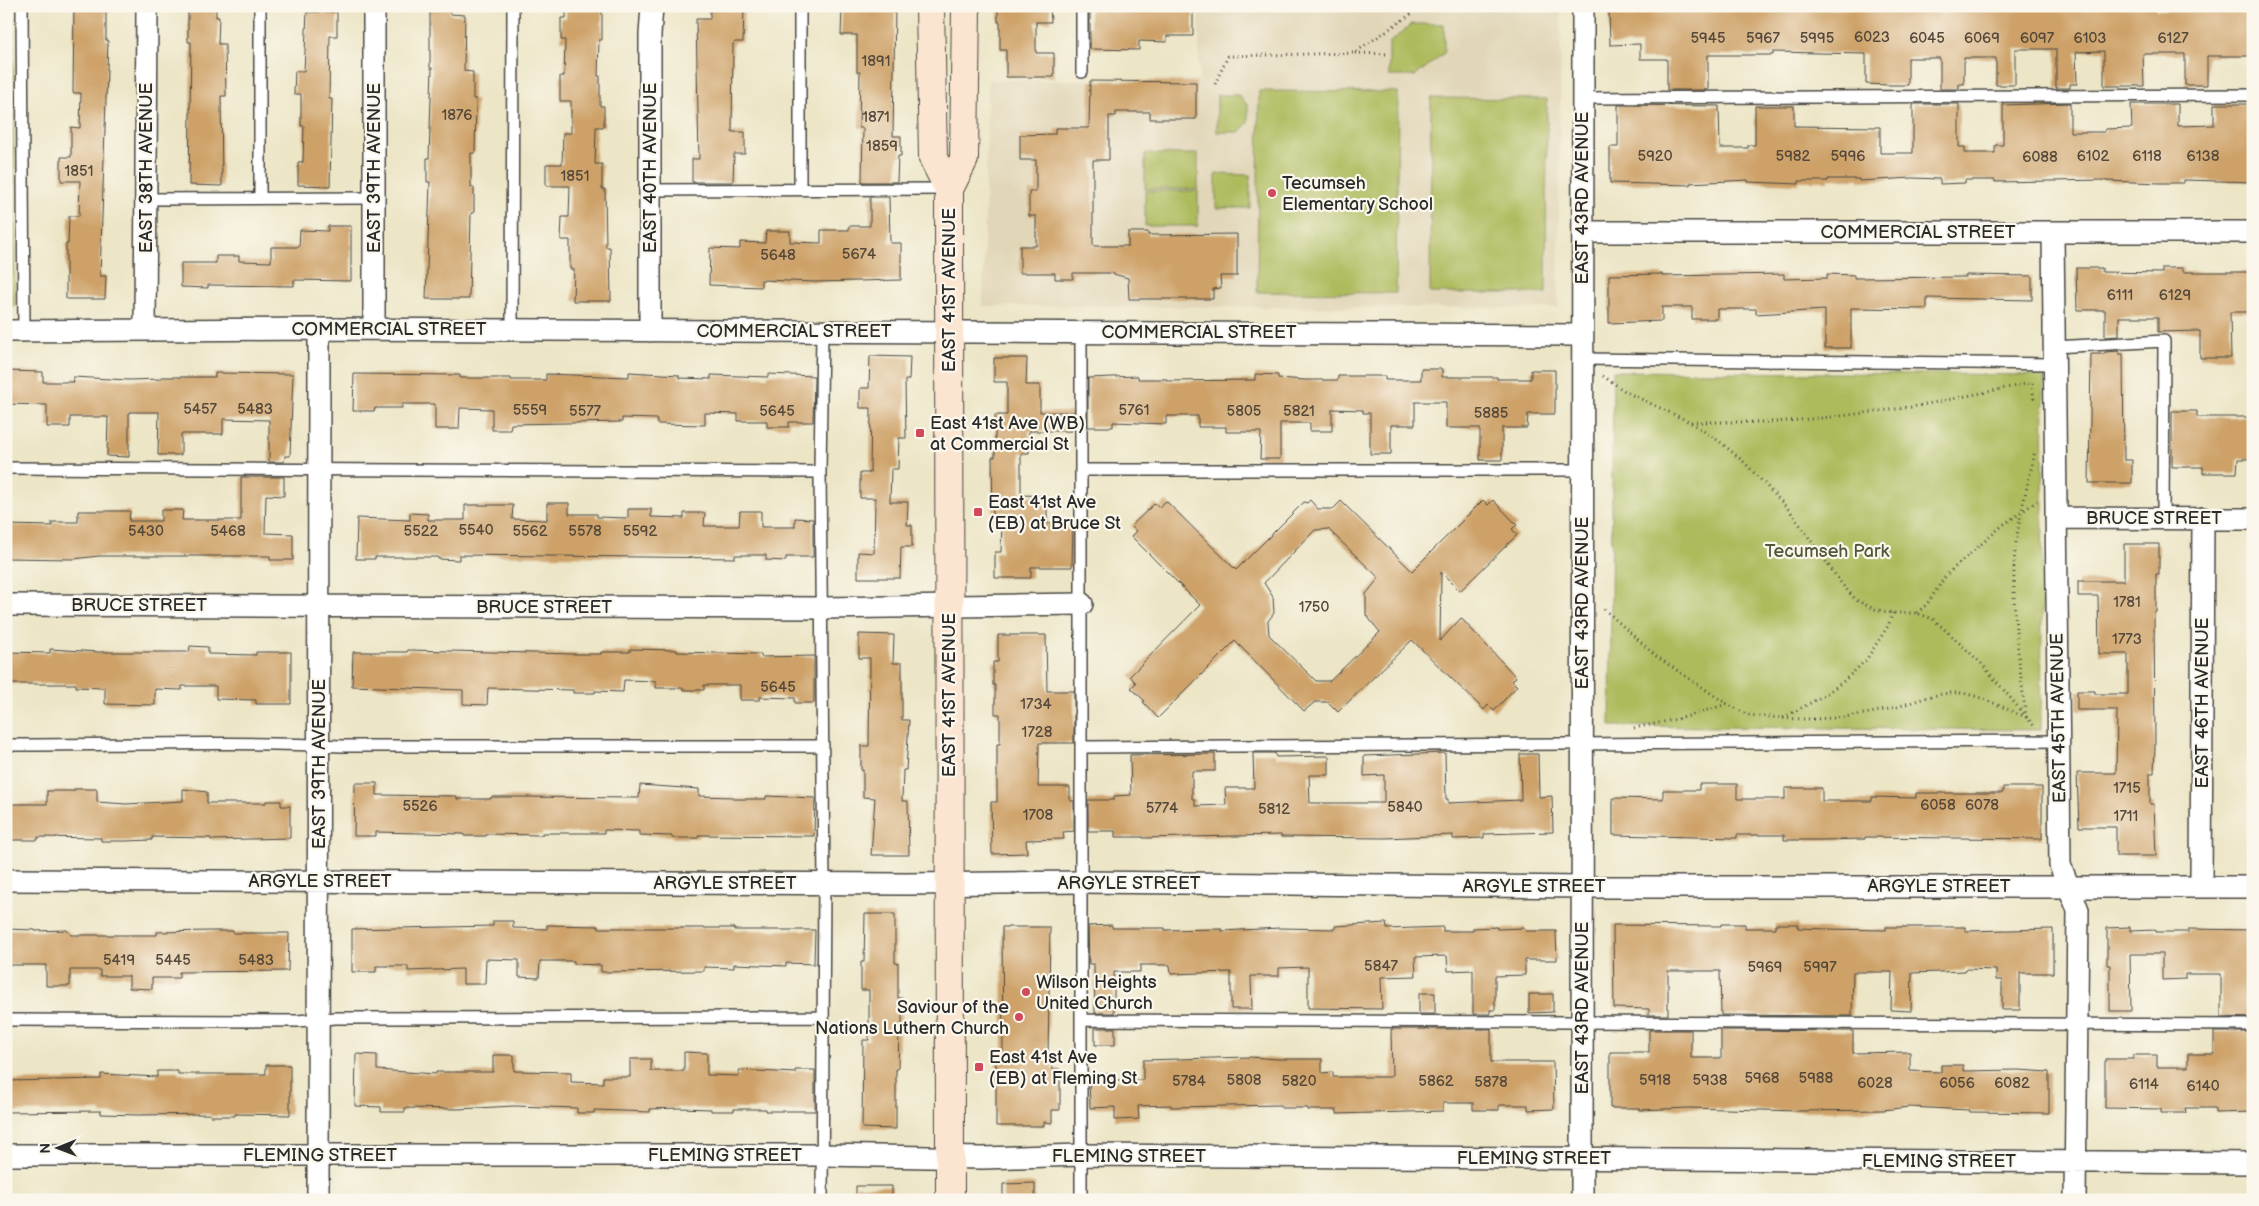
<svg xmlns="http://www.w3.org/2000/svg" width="2259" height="1206" font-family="'Balsamiq Sans',sans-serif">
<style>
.built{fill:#e1d6b7}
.green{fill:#aebb5d;stroke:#6c7344}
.building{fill:#cda167;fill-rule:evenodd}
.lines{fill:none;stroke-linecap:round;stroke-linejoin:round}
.service-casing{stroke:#484742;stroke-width:14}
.minor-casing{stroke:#484742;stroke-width:24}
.secondary-casing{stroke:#484742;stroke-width:30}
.path{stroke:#484742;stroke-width:3;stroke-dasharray:1 4;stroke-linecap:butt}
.service{stroke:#fff;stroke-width:11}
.minor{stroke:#fff;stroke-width:21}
.secondary{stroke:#fce5d0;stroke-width:28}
.poi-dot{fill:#d1495b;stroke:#fbf7ec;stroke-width:2}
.labels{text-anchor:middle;stroke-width:4.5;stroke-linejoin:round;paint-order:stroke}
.number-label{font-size:15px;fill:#54483a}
.street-label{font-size:18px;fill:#2b2b2b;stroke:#fbf7ec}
.poi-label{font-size:18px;fill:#2b2b2b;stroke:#fbf7ec;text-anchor:start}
.park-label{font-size:18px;fill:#52563a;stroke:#fbf7ec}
</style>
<rect width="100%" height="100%" fill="#fbf7ec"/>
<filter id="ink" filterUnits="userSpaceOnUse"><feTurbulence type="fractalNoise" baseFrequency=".02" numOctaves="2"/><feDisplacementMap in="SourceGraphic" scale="10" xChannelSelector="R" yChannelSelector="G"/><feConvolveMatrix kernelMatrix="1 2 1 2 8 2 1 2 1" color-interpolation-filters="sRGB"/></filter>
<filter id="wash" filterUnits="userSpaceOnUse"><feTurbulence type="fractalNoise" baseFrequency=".0096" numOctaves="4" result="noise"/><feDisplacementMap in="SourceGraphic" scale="20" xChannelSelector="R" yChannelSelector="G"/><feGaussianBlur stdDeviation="1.12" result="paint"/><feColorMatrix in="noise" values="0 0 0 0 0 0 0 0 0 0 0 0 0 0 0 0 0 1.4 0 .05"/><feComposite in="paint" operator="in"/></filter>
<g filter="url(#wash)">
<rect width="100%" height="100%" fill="#ece5c6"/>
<path class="built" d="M1199,6h362l-3,302 -575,-2 5,-226h211z"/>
<path class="green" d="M6,6h7l2,301 -9,1z
M1412,24h32v29l-29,23h-26v-33z
M1259,91l139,1 -2,201 -139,-1z
M1217,95h22l9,11v17l-9,9h-22z
M1431,98l116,1 -1,194h-116z
M1145,154h53v35h-53z
M1216,174l34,1v33h-34z
M1145,191h53v35h-53z
M1613,371l431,4 -3,355 -431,-4z"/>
<g id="blocks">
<path class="building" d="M74,6h32v34h2l-8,236h6l-1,23h-39v-55h2l1,-28h10l1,-35h-19v-24h10v-30l9,1 1,-35h-8z
M188,6h28v11h3l-1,27h7l1,52h-5l1,90 -33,-1 2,-143h-3z
M430,6h20v8l15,1 -1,56 9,1v27h3l-1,54h-4v34h3v26h-3l-2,86h-43l4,-117h-3v-24h2l3,-90h-2z
M566,6h36v34h-3l-1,36h2v30h4v21h-8l-1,37h7v25h3l1,58h4l1,54h-38l1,-32h-4v-29h-9l1,-23h7l1,-31h-24v-22h16l1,-31h8v-32h-11v-25h4l1,-36h-4v-22h5z
M710,6h34l-1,36h-8l-2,2 -1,88h13v22h-11l-1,28h-41v-23h7l-3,-140h14z
M842,6h53l-2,130h8v20h-3l-1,26h-35l1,-54h-4l1,-56h-3v-37h-16z
M998,6h52l1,16h-15v31h18v24h-48v-27h-6v-28h-2z
M1193,6v30h-26v6l-28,-1v9l-49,-1v-41z
M1668,6l160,3 55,-2v2h59v-3h23v4h33v-4h158v4l33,-1v-3h22v2l42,1v47h-46v29h-22v-31h-42l1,32h-40v-35l-28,1 1,32h-7v4h-14v-39h-41v36h-19v-27h-32v26h-5v5h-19v-31h-32v27h-20l-22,-1v-30l-93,-2v3h-65v35h-41v-31h-27v-15l-30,1 -1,-37 59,1z
M307,12h30v24h-7l-1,63h3l-2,87 -32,-1v-23h5l1,-36h-3v-32h-7l1,-23h9z
M1090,81l106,1v37h-46v-7h-34v4h-7v44h-16v86h35v-14h20v3l89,-1v42h-17l1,12 -8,1v10h-84l-1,-21 -18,-5h-37v6h-18v-6h-35v-27h16v-30h-7v-25h7v-31h-16v-25l35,-1v-6h34z
M2070,103v29h35v-3l27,-1 -1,-24h47v22l36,-1v-21h39v78l-69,-2v3h-24l-54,-2v-1l-111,2v-2h-30v3l-25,1v-5l-27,-1 -54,3v-2h-31v2h-29v3l-51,-2v-2l-58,3v2l-80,-2v-36h8v-42l101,1 1,42h28v-3h7v-39h39v20l86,1v26h33v-49h46v43h6v6h30v-8h8v-40z
M870,197h19l1,46h11v37l-86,2 -54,-2v7l-52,-2 1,-37 30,1v-7l25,1 1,-12h24v11l31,1v-13h28v-4h21z
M328,226h23v55l-57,-1v6l-86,-1v3l-27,-1v-24h35v-7h23v5l32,1v-15h28l1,-17 28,1z
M2076,268h26v4l60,1v-5h21v4h70v40h-23l1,46h-31v-27l-42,1v-15h-39v19l-14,1v-27h-28z
M1662,274v2l122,-2v5l43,-1v-4l27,1v3l112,-1v-2l66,1v24l-105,-2v11l-76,-1v40h-26v-38l-69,4v-5h-39v10h-25v-12h-30v14l-53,2v-48z
M2119,351v3h4l1,106h8v23h-43l2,-129h14v-2z
M870,356l40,1 -1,23h-4l1,58h-7l-1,31h-7l-1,33h18l-1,23h5v22h-11l-1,31h-42v-26l16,1 1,-55h-15v-25h10l1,-65h-11v-20h9z
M994,358h33l-1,27h14v27h34v14h-3v5h-42v22h-8v42l26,1v27h26l-1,44h-41v11h-36v-26h6l1,-31h-9l-1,-64h3v-42h12v-33h-13z
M1421,369h21v8h55v2h34v-9h24v44h-27l-1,14h-25v32h-22v-32h-34v-26h-31v23h-24v29h-21v-41h-7v-3l-31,-1v22h-22v-8h-30v36h-20l1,-27h-35v-5h-28v-11h-32v8l-53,-2v5h-25v-49l50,-2v3h29v2l88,-1v-6l23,1v3l27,2h33v-4h47v4h36z
M6,371l37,1v10h31l-1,-5 56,3 32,-1v-2h54v-4l78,1 -3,82h-5l-1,6h-15v-42l-46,-1v15h-42v21h-23l1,-43h-30v45l-22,-1 1,-39h-38v10h-23v-22l-41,-1z
M629,372l50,3v3l32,1v-4l57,2v-3l46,2 -1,46h-24v5h-22v-6h-29v-7l-33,-1v12l-48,-1v-5l-35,-1v4l-111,2 -1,6h-18v-21l-32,-1 -1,21h-24v-25h-33v4h-27l-1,3h-21l1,-37 106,1v3h51v2h35v-6l83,3z
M2172,411h25v6h56v42h-15l-1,14h-34v-6h-31z
M241,477h43v19l-18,-1 -1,38 28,1v26h-23v-4h-171l-26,3 -67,-1v-33l46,1v-4h26v-11h52l-1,10h32v-11h22l-1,10h59z
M1310,500l8,9h15l8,-8 71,70 71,-71 5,5 5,-5 24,25 -5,4 5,6 -57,56 -19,-19 -1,69 21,-23 55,59 -4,4 5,5 -23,25 -6,-6 -4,5 -72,-70 -74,72 -10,-10h-13l-11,9 -69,-70 -77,77 -15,-16 2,-1 -14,-13 5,-5 -6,-7 70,-71 -69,-69 5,-5 -5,-5 24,-23 4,4 7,-6 70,69 68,-68 3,1zM1328,529l51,49 -13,16v21l14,17 -50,49h-14l-47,-46 -1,-14 6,-8 -1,-16 -9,-14 51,-53z
M547,503h22v11h28v3l31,1v-9h23v8l33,1v-5h21l-1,13h35l1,-15h21v16h34v-9l18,1v38h-27v4l-20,-1v-5h-31v3l-276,-3v5l-21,-1v-2h-63v2h-19l1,-41 53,2v-7l18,1v6h37v-15h48l-1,14 35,1z
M2124,544h35v30h-3v38h-2l1,134 -1,27h-4v31h4l2,52h-40v-29h-37l-2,-54h39l1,-63h-40v-19h18v3h33v-40h-29l-1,-58h-20v-15h46z
M859,634l35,1 -1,28h9v57h7l-3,50h-3l-1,31h6l1,54h-38l4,-57 -12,-1v-27h-2v-24h8l1,-88h-11z
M998,635h48l1,56h27v52h-35l-1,44h32v14h4v30l-11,1 1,7 -38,1 1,13 -35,1 -1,-52h6v-58h3v-30h-5v-29h-2v-23h5z
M190,646l18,1v7l48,1v-3h35v52h-35v-4l-40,-1v-13h-34v4l-27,-1v16l-50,-1v-16l-29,-1v-3h-70v-32l44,1v-4l48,3h91z
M630,649l47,1v2l84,2v3l53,-1v47h-19v-5l-35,-1v3h-20v-15h-36v5h-21v-2h-27v-7l-32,-1 -1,12 -28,-1v2h-22v-3l-85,-2 -1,17 -24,-1v-14l-111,-4 1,-34h54l1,-2 166,4h27v-2h29z
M1253,753h22l1,4 53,-1v19h-20l1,28h74v-28l-20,1v-20l81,-3 1,46h2v4l73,-3 -1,-46h18l1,43 13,-1 1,36 -69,2v4l-31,1v-4l-68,3 -104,-1v-2l-138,3v-1h-28v-6h-27v-31h26v-4l17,-1 -1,-40 85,-1v17h-23v28h3v7l31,-1 -1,-17h29z
M355,783h22v12l80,1v3h34v-2h28l120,1 1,-13 59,4v7l34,1v2h33v-3l49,2 -1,38 -115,-1 -1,3h-26v-2l-33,-1v-4l-35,-1v3h-62v2l-56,-1v2h-22v-2l-88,-2v4h-22z
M1699,784h38v15h48v-11h37v13h50v-4l44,1v-5h87v-6h39v52l-177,-2v2l-44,1h-37v-5h-47v3l-124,-3v-37l50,1v-9h36z
M74,789h23v13l29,2 57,-3v-12l24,3v11h59v-2h15v5h9v32l-79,2v-2l-59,-1v3l-26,1h-25v-3l-63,-1v3h-29v-36h38v-13h27z
M865,914h30v49h3v35h4v34h-3l-1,37h-2v60l-34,-1 1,-88h6v-50h-8v-28h3z
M493,921h20v7l34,1v-4l51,1v2h136v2h81l-1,34 -28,-1v3l-52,-2v4l-30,-1v4l-103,1v-7l-27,-1v-3h-34l-1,17 -20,-1v-17l-33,-1 -1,25h-22v-15l-55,2v-5h-32v6h-24v-43l141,-3z
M1386,923l1,6 56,-2v4h30v-3l24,-1v2l28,-1v3h31l1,29h-32v15l-30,1v34h-5v4h-17v-44l-25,1 -1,-15 -32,1 1,19 -35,1 1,32 -74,-1v-41l-29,1v8h-28l1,33h-21v-37l-60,2 -1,-9h-30v7h-26v41h-19l-1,-49h-5l-1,-38 24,-1v3h53v2l57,-1v2l58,-3 55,1v-3z
M1721,924h24v4h30v-4h23v4l28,1 60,1v-3h79v4l88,-2v44h-33v37h-18v-30h-6v-10l-31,-1v2l-53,2 -1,38 -20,-1 1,-38h-39l-1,44 -131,-1 -1,-44h-52v44h-19v-6l-35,-1 -1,-83 108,1z
M1002,927h48l-2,131h4v11h8v41h-8v13l-8,-1v4h-48v-72h7z
M2130,927v4l26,-1v2h33v-3l64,1v88l-32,-1v-43h-36v5l-23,1v-26h-32l1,57h-21v-46h-3v-37z
M6,929l29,1v1l32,-1 4,5h86v-3l54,-1h22v2h56l-1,38 -109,1v6h-27v11l-23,-1v-12h-29v-6h-30v16h-24v-21h-40z
M1419,993h16v21h-16z
M1529,994h24v18l-24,1z
M1095,1028h20v17h-20z
M1391,1029h100v33h62l1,47 -26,1v-5h-29v5h-26v-7h-30v8l-106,3v-4h-29v-2h-27v-3l-110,2v-2l-33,1 1,13 -24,1v-13l-25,1 -1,-34h23v6h31v-20l107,-3 27,2h45v14l11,-1v5h57l2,-2z
M1649,1030h42v28h30v-28l132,1v22l57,-1v19l31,1v-7h22v6l56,-1 30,2v41l-80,-1v-2l-60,-3 -26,3 -84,1 -110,-3 -50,2v-2h-29v-56h39z
M2214,1032h39v80l-38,1v-5h-30l1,5h-25v-4l-56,-1v-49h28v-4h24v12h31v-13h26z
M684,1052l23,1v22l32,1v-6l56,3v-3h20v41h-49v-2h-32v2h-23v-2l-32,-1 -29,1v3l-56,-2v3h-17v-5l-63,-2 -56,3 -53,-1v4h-24v-5l-26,-1 1,-52 21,1v15l59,4v-2h57v-17h21v16l57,1v10l32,1v-6h27v-18h21v12h33z
M266,1065h24v50l-55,-1v2h-25v-2l-71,1 -38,-1v-3l-95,1v-31l95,-2v-5l56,3v-6h21v3h88z
M1035,1183v17h-32v-16z
M856,1186h36v14h-36z"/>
</g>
</g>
<g filter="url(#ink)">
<use href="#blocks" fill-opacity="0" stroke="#484742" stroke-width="1"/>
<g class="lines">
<defs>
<path id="service" d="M22,6l2,325
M1082,6v66
M1582,98l671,-3
M800,189v-183
M650,190l299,-1
M260,198v-192
M146,199l228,-1
M512,330l1,-324
M2054,347l110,-6 -1,177
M1581,359l473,5
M6,468l814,4
M1081,470h501
M6,745c112,0 225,-4 337,1h480
M1082,747l977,-6
M6,1020l291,1 38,-3 487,-1
M1081,1020l1172,5
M822,1200l2,-317 -4,-411 2,-140
M1081,1200v-869"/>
<path id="minor" d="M374,6v323
M1583,232h670
M2053,233l7,632 18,45 -3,290
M145,329l2,-323
M6,331l313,-2 1263,6
M650,331v-296l2,-29
M2056,518l197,1
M6,605l816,3 260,-4
M6,880l900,4 176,-2 500,5h671
M2201,887l2,-369
M6,1155h816l160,3 98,-3 1173,8
M318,1200l1,-871
M1582,1200l1,-1194"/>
<path id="secondary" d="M930,6l3,152 16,31
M950,1200l-1,-1011 15,-30 2,-153"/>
</defs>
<use href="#service" class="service-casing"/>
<use href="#minor" class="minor-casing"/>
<use href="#secondary" class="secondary-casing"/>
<path class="path" d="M1355,53l34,1
M1215,84l13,-28 126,-3 69,-47
M1603,376l23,16 64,30 29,19 26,22 45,48 51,72 15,17 18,9 19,4h23l17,6 48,44 53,63
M2032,383l2,17
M1691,422h85l56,-5 80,-10 119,-24
M1604,609l53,48 70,47 21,11 35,3 40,-22 21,-15 22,-21 22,-34 5,-13
M1917,613l10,-9 20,-30 56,-49 34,-24
M1783,718c38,3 73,-1 110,-10 22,-6 46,-17 68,-15 22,3 44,16 65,24 -6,-48 -13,-97 -12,-145 0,-40 13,-82 21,-121
M1634,728l48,-10 45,-14"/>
<use href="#service" class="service"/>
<use href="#minor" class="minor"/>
<use href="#secondary" class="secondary"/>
</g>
</g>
<g class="poi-dot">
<circle cx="1272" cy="193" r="5"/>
<rect x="915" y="428" width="10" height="10" rx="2.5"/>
<rect x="973" y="507" width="10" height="10" rx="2.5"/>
<circle cx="1026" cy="992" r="5"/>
<circle cx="1019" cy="1017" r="5"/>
<rect x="974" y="1062" width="10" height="10" rx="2.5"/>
</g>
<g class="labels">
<g class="number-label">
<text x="1872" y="42">6023</text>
<text x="1708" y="43">5945</text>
<text x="1763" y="43">5967</text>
<text x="1817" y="43">5995</text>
<text x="1927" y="43">6045</text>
<text x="1982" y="43">6069</text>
<text x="2037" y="43">6097</text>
<text x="2090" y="43">6103</text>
<text x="2173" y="43">6127</text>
<text x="876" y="66">1891</text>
<text x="457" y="120">1876</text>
<text x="876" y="122">1871</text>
<text x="882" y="151">1859</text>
<text x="1655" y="161">5920</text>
<text x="1793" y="161">5982</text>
<text x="1848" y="161">5996</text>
<text x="2093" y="161">6102</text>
<text x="2147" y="161">6118</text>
<text x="2203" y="161">6138</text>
<text x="2040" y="162">6088</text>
<text x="79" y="176">1851</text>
<text x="575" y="181">1851</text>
<text x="859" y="259">5674</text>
<text x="778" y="260">5648</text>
<text x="2120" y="300">6111</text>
<text x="2175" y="300">6129</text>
<text x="200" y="414">5457</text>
<text x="255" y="414">5483</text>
<text x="530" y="415">5559</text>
<text x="1134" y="415">5761</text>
<text x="585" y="416">5577</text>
<text x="777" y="416">5645</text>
<text x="1244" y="416">5805</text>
<text x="1299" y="416">5821</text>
<text x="1491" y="418">5885</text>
<text x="476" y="535">5540</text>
<text x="146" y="536">5430</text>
<text x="228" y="536">5468</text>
<text x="421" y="536">5522</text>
<text x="530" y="536">5562</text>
<text x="585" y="536">5578</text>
<text x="640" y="536">5592</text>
<text x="2127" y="607">1781</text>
<text x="1314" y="612">1750</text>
<text x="2127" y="644">1773</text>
<text x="778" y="692">5645</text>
<text x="1036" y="709">1734</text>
<text x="1037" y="737">1728</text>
<text x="2127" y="793">1715</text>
<text x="1938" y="810">6058</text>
<text x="1982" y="810">6078</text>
<text x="420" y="811">5526</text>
<text x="1405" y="812">5840</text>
<text x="1162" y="813">5774</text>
<text x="1274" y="814">5812</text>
<text x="1038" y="820">1708</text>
<text x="2126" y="821">1711</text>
<text x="119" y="965">5419</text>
<text x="173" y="965">5445</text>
<text x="256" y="965">5483</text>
<text x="1381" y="971">5847</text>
<text x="1765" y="972">5969</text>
<text x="1820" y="972">5997</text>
<text x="1762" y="1083">5968</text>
<text x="1816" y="1083">5988</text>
<text x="1244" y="1085">5808</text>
<text x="1655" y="1085">5918</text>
<text x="1710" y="1085">5938</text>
<text x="1189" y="1086">5784</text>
<text x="1299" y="1086">5820</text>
<text x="1436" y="1086">5862</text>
<text x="1491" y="1087">5878</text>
<text x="1875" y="1088">6028</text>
<text x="1957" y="1088">6056</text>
<text x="2012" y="1088">6082</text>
<text x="2144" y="1089">6114</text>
<text x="2203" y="1091">6140</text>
</g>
<g class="street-label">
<text transform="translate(146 168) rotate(-90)" y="6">EAST 38TH AVENUE</text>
<text transform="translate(374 168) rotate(-90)" y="6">EAST 39TH AVENUE</text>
<text transform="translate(650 168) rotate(-90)" y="6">EAST 40TH AVENUE</text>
<text transform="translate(1582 198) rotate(-90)" y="6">EAST 43RD AVENUE</text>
<text x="1918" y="238">COMMERCIAL STREET</text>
<text transform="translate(949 290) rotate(-90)" y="6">EAST 41ST AVENUE</text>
<text x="389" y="335">COMMERCIAL STREET</text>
<text x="794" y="337">COMMERCIAL STREET</text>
<text x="1199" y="338">COMMERCIAL STREET</text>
<text x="2154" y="524">BRUCE STREET</text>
<text transform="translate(1582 603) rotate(-90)" y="6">EAST 43RD AVENUE</text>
<text x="139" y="611">BRUCE STREET</text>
<text x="544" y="613">BRUCE STREET</text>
<text transform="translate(949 695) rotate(-90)" y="6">EAST 41ST AVENUE</text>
<text transform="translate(2202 703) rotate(-90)" y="6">EAST 46TH AVENUE</text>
<text transform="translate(2058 718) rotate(-91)" y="6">EAST 45TH AVENUE</text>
<text transform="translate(319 764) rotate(-90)" y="6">EAST 39TH AVENUE</text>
<text x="320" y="887">ARGYLE STREET</text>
<text x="725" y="889">ARGYLE STREET</text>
<text x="1129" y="889">ARGYLE STREET</text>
<text x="1534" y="892">ARGYLE STREET</text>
<text x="1939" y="892">ARGYLE STREET</text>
<text transform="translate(1582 1008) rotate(-90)" y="6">EAST 43RD AVENUE</text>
<text x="320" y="1161">FLEMING STREET</text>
<text x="725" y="1161">FLEMING STREET</text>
<text x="1129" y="1162">FLEMING STREET</text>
<text x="1534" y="1164">FLEMING STREET</text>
<text x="1939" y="1167">FLEMING STREET</text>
</g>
<g class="poi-label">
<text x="1282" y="189">Tecumseh<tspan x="1282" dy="21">Elementary School</tspan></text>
<text x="930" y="429">East 41st Ave (WB)<tspan x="930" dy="21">at Commercial St</tspan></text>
<text x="988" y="508">East 41st Ave<tspan x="988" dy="21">(EB) at Bruce St</tspan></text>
<text x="1036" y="988">Wilson Heights<tspan x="1036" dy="21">United Church</tspan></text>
<text x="1009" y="1013" text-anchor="end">Saviour of the<tspan x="1009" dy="21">Nations Luthern Church</tspan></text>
<text x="989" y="1063">East 41st Ave<tspan x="989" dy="21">(EB) at Fleming St</tspan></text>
</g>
<g class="park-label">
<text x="1827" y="557">Tecumseh Park</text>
</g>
</g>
<rect width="2259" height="1206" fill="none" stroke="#fbf7ec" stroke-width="25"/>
<g transform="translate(58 1148) rotate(269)" stroke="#fbf7ec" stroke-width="4" paint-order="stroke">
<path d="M0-4L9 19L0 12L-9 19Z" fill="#2b2b2b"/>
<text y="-8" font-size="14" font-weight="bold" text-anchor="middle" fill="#2b2b2b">N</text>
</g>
</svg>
